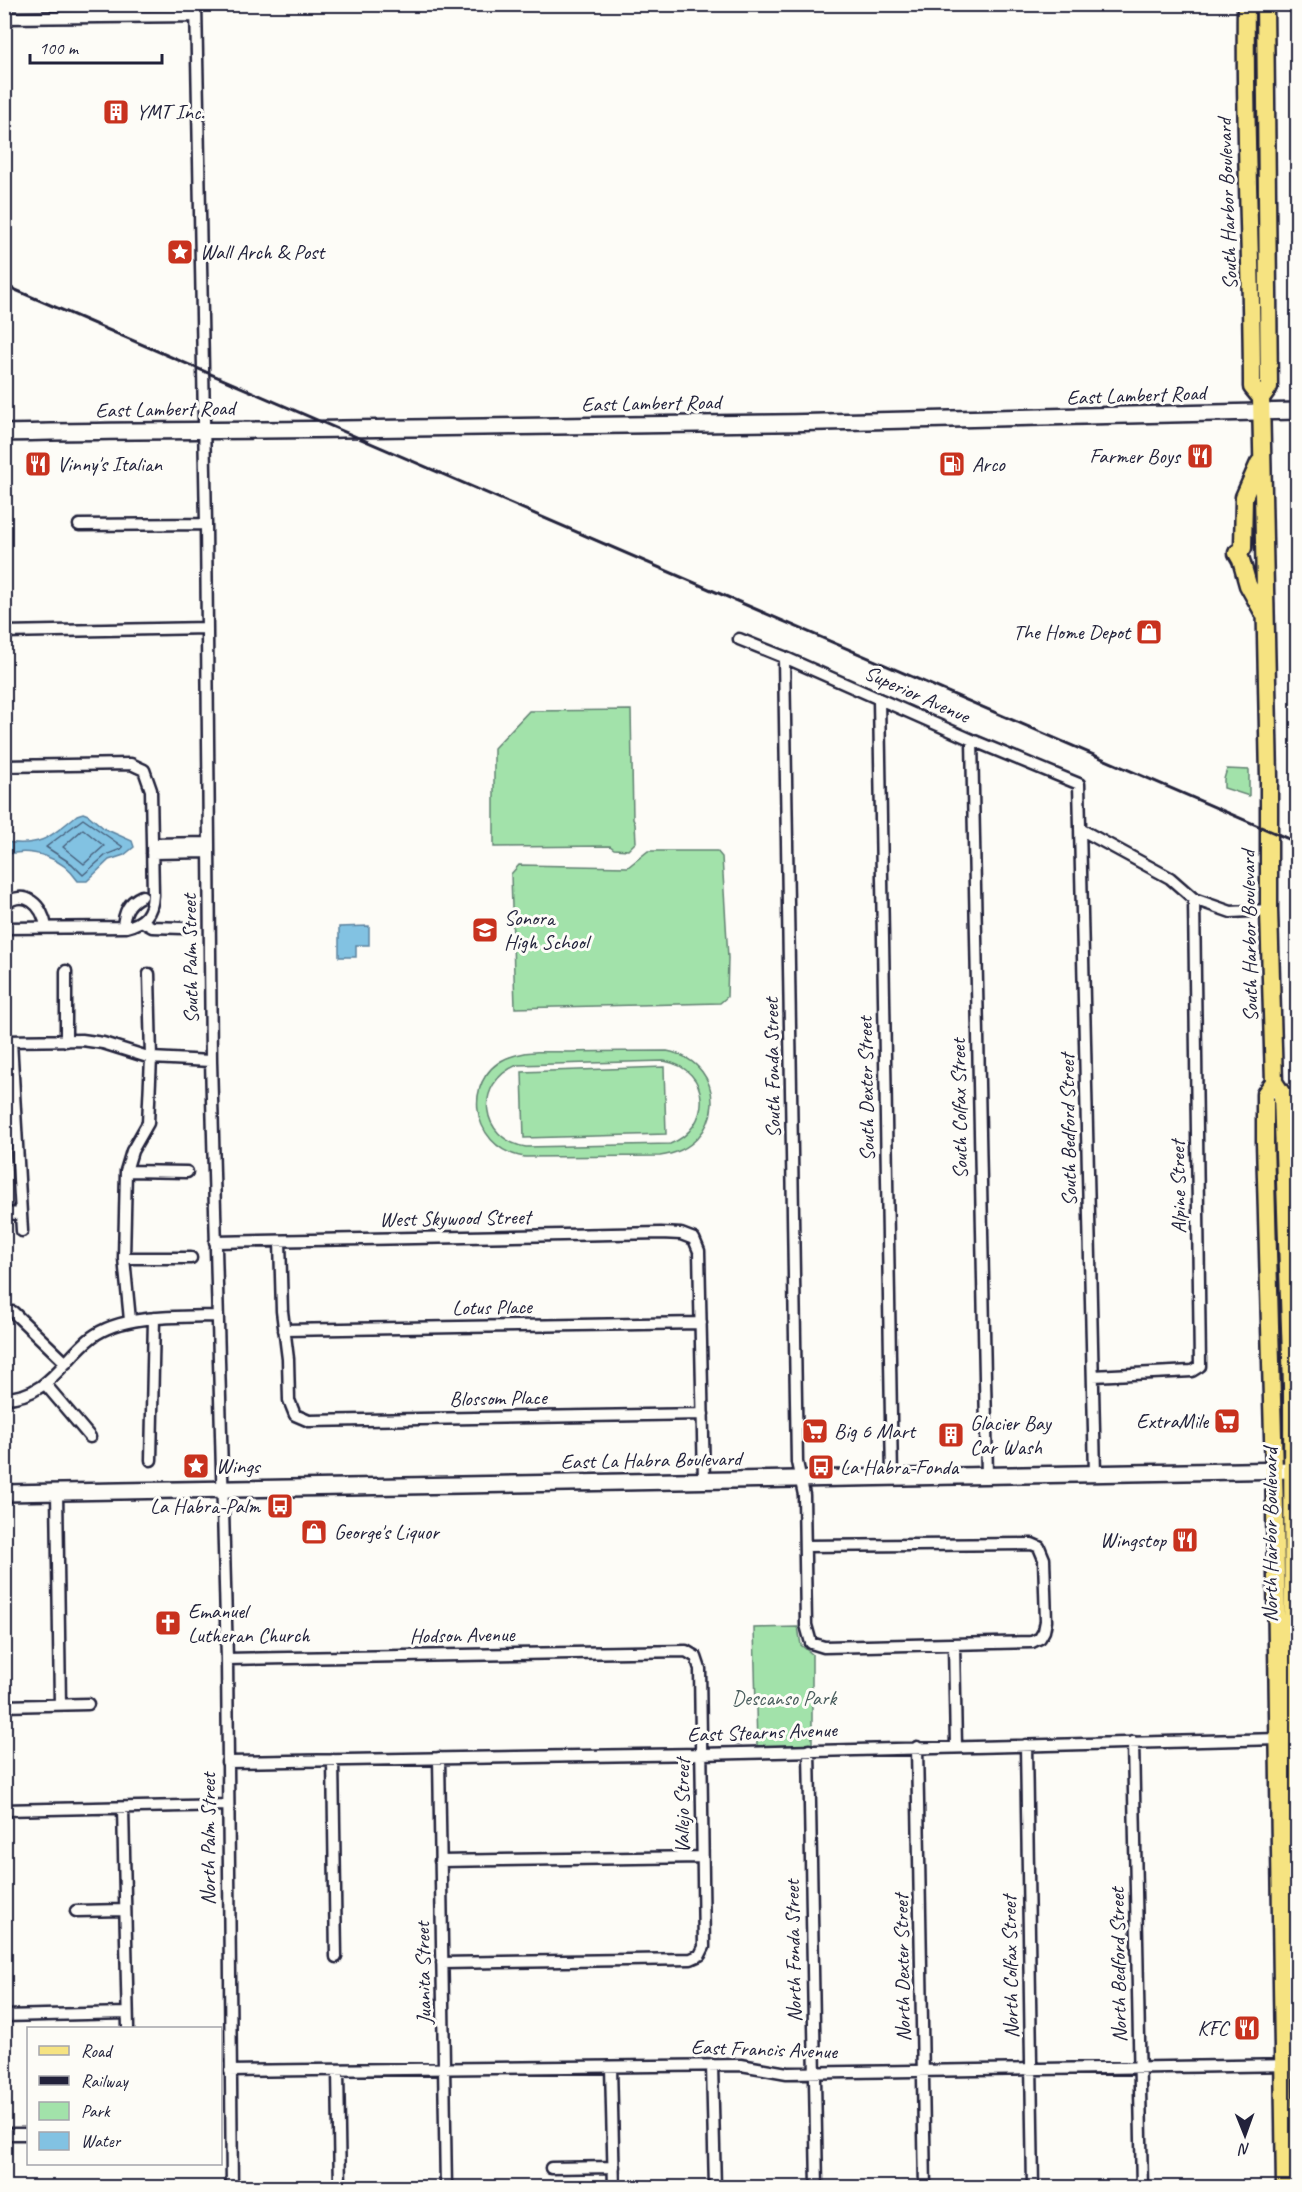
<svg xmlns="http://www.w3.org/2000/svg" width="1302" height="2192" font-family="Caveat,sans-serif">
<style>
.green{fill:#a2e2aa;stroke:#628272;stroke-width:1.5;fill-rule:evenodd}
.water{fill:#82c2e2;stroke:#5c829f;stroke-width:1.5}
.lines{fill:none;stroke-linecap:round;stroke-linejoin:round}
.shore{stroke:#48627e;stroke-width:1.5}
.street-casing{stroke:#22223b;stroke-width:15}
.secondary-casing{stroke:#22223b;stroke-width:20}
.primary-casing{stroke:#22223b;stroke-width:21}
.street{stroke:#fdfcf7;stroke-width:10}
.secondary{stroke:#fdfcf7;stroke-width:15}
.primary{stroke:#f6e381;stroke-width:16}
.rail{stroke:#22223b;stroke-width:3}
.labels{text-anchor:middle;stroke-width:6;stroke-linejoin:round;paint-order:stroke}
.poi-label{font-size:21px;fill:#22223b;stroke:#fdfcf7;text-anchor:start}
.street-label{font-size:21px;fill:#22223b;stroke:#fdfcf7}
.park-label{font-size:21px;fill:#485c5c;stroke:#fdfcf7}
</style>
<rect width="100%" height="100%" fill="#fdfcf7"/>
<filter id="ink" filterUnits="userSpaceOnUse"><feTurbulence type="fractalNoise" baseFrequency=".0167" numOctaves="2"/><feDisplacementMap in="SourceGraphic" scale="12" xChannelSelector="R" yChannelSelector="G"/><feConvolveMatrix kernelMatrix="1 2 1 2 8 2 1 2 1" color-interpolation-filters="sRGB"/></filter>
<g filter="url(#ink)">
<path class="green" d="M631,710l2,109 2,5 1,18 -8,8 -14,-1 -4,-3 -116,1v-99l35,-37z
M1227,769l22,1v26l-25,-8v-9z
M648,851h69l5,6 6,101 -1,39 -7,6 -205,5 -4,-134 8,-9 109,2z
M667,1051c64,13 58,97 -7,105l-135,1c-58,-8 -65,-88 -9,-102 18,-5 37,-3 55,-3 32,-1 64,-1 96,-1zM664,1061c48,8 49,66 6,83l-144,3c-46,-8 -53,-63 -9,-82z
M664,1067l2,67 -142,4 -2,-66z
M798,1627l3,18 11,9v91l-55,1 -3,-118z"/>
<path class="water" d="M83,813l5,2 17,14 27,12 2,6 -10,8 -15,5 -22,21h-9c-16,-24 -47,-34 -73,-26v-13c37,5 45,-5 72,-27z
M369,926v19h-13v12h-17v-30z"/>
<g class="lines">
<path class="shore" d="M83,819l40,28 -2,2 -15,6 -23,20 -11,-11 -26,-17z
M83,829l21,17 -20,18 -21,-17z"/>
<defs>
<path id="street" d="M196,4l10,520 5,537 16,598 5,529
M4,18l192,-2
M79,525l127,-1
M4,632l203,-4
M739,639l45,18 188,83 107,44 16,690
M784,657l13,805 7,33 2,130 5,18 13,4 208,-5 8,-4 4,-7 2,-10 -2,-62 -5,-12 -7,-3 -227,2
M879,699l13,779
M972,740l15,736
M4,766l127,-2 13,6 7,20 2,105c-1,19 -9,28 -27,32l-122,1
M1080,829l90,49 24,21 37,13 38,-2
M152,844l56,-1
M152,853l56,-1
M4,905c21,-18 39,1 42,22
M143,922l9,5 31,1
M123,927c1,-14 5,-25 19,-31
M66,971v70
M4,1041l78,-1 21,3 48,15 60,3
M11,1041l11,190
M1277,1094h21
M126,1171l61,1
M4,1214l17,-1
M280,1241l2,70 6,48 1,41 6,15 14,6 394,-7
M215,1242l446,-9 20,1 13,5 5,12 5,230
M124,1258h67
M13,1312l53,51
M130,1320l-6,-62 2,-87 6,-20 16,-28 3,-65 -2,-84
M284,1330l417,-7
M1093,1376l99,-5 8,-5 -6,-467
M46,1385l44,52
M4,1398c45,-1 58,-38 88,-61 30,-23 90,-20 126,-21
M151,1460l3,-142
M57,1491l3,214
M954,1645l2,101
M227,1659l459,-8 10,6 4,12 4,278 -4,8 -9,4 -249,4
M4,1706l84,-2
M1133,1742l9,446
M1026,1745l7,443
M917,1747l8,441
M809,1750l8,438
M439,1758l7,430
M333,1760l3,197
M227,1762l474,-8 581,-15
M123,1808l5,220
M4,1810l224,-5
M440,1861l262,-4
M76,1911l49,-1
M4,2016l123,-3
M1283,2052h15
M712,2065l3,123
M611,2067l3,121
M230,2071l511,-6 46,8 511,-8
M338,2071l2,117
M4,2134h24
M551,2168l63,-1"/>
<path id="secondary" d="M4,433c113,-3 226,-2 338,-4 319,-3 637,-9 956,-18
M4,1493l1294,-23"/>
<path id="primary" d="M1246,4c-2,128 6,256 6,383l9,11
M1265,4l4,383 -8,11 8,380v132l5,172 -9,12v48l10,368 10,678
M1243,548l1,-51 15,-34
M1237,553l4,7 7,25 15,27
M1274,1082l8,12 10,292 1,397 5,206"/>
</defs>
<use href="#street" class="street-casing"/>
<use href="#secondary" class="secondary-casing"/>
<use href="#primary" class="primary-casing"/>
<use href="#street" class="street"/>
<use href="#secondary" class="secondary"/>
<use href="#primary" class="primary"/>
<path class="rail" d="M4,285l1294,558"/>
</g>
</g>
<defs>
<symbol id="building-square" viewBox="-11 -11 22 22"><rect x="-9" y="-9" width="18" height="18" rx="4" fill="#c8321e" stroke="#fdfcf7"/><path d="M-4-6H4V6H1V3H-1V6H-4ZM-2.5-4.3h1.7v1.8h-1.7ZM.8-4.3h1.7v1.8H.8ZM-2.5-1h1.7V.8h-1.7ZM.8-1h1.7V.8H.8Z" fill="#fff"/></symbol>
<symbol id="sight-square" viewBox="-11 -11 22 22"><rect x="-9" y="-9" width="18" height="18" rx="4" fill="#c8321e" stroke="#fdfcf7"/><path d="M0-6L1.8-2.2L6-1.7L2.9 1.2L3.7 5.4L0 3.3L-3.7 5.4L-2.9 1.2L-6-1.7L-1.8-2.2Z" fill="#fff"/></symbol>
<symbol id="restaurant-square" viewBox="-11 -11 22 22"><rect x="-9" y="-9" width="18" height="18" rx="4" fill="#c8321e" stroke="#fdfcf7"/><path d="M-5-6h1v4h1v-4h1v4h1v-4h1v5L-1.5 .5V6h-2V.5L-5-1ZM5-6V6H3V1.5H1.5Q1.5-4 5-6Z" fill="#fff"/></symbol>
<symbol id="fuel-square" viewBox="-11 -11 22 22"><rect x="-9" y="-9" width="18" height="18" rx="4" fill="#c8321e" stroke="#fdfcf7"/><path d="M-5.5-6h7V0h2V4h1.3V-2.5L3-4.5l.8-.8L6-3V5H2.5V1h-1V6h-7ZM-4.2-4.7v3.2H.2V-4.7Z" fill="#fff"/></symbol>
<symbol id="shop-square" viewBox="-11 -11 22 22"><rect x="-9" y="-9" width="18" height="18" rx="4" fill="#c8321e" stroke="#fdfcf7"/><path d="M-5-2.5h2.3a2.7 3.5 0 0 1 5.4 0H5L5.5 6h-11ZM-1.5-2.5h3a1.5 2.3 0 0 0-3 0Z" fill="#fff"/></symbol>
<symbol id="school-square" viewBox="-11 -11 22 22"><rect x="-9" y="-9" width="18" height="18" rx="4" fill="#c8321e" stroke="#fdfcf7"/><path d="M0-5L7-2L0 1L-7-2ZM-4 1L0 2.5L4 1V4Q0 6-4 4Z" fill="#fff"/></symbol>
<symbol id="supermarket-square" viewBox="-11 -11 22 22"><rect x="-9" y="-9" width="18" height="18" rx="4" fill="#c8321e" stroke="#fdfcf7"/><path d="M-6-5.5h2.5l.6 2H6L4.5 2H-2.5L-4.4-4H-6ZM-1.5 3.2a1.3 1.3 0 1 0 .1 0ZM3 3.2a1.3 1.3 0 1 0 .1 0Z" fill="#fff"/></symbol>
<symbol id="bus-square" viewBox="-11 -11 22 22"><rect x="-9" y="-9" width="18" height="18" rx="4" fill="#c8321e" stroke="#fdfcf7"/><path d="M-5-6H5V4H4V6H2V4H-2V6H-4V4H-5ZM-3.5-4V0h7V-4ZM-3.5 1.2v1.5H-2V1.2ZM2 1.2v1.5H3.5V1.2Z" fill="#fff"/></symbol>
<symbol id="church-square" viewBox="-11 -11 22 22"><rect x="-9" y="-9" width="18" height="18" rx="4" fill="#c8321e" stroke="#fdfcf7"/><path d="M-1.2-6h2.4v3.5h3.3v2.4h-3.3V6h-2.4V-.1h-3.3v-2.4h3.3Z" fill="#fff"/></symbol>
</defs>
<g fill-rule="evenodd">
<use href="#building-square" x="101" y="97" width="30" height="30"/>
<use href="#sight-square" x="165" y="237" width="30" height="30"/>
<use href="#restaurant-square" x="1185" y="441" width="30" height="30"/>
<use href="#restaurant-square" x="23" y="449" width="30" height="30"/>
<use href="#fuel-square" x="937" y="449" width="30" height="30"/>
<use href="#shop-square" x="1134" y="617" width="30" height="30"/>
<use href="#school-square" x="470" y="915" width="30" height="30"/>
<use href="#supermarket-square" x="1212" y="1406" width="30" height="30"/>
<use href="#supermarket-square" x="800" y="1416" width="30" height="30"/>
<use href="#building-square" x="936" y="1420" width="30" height="30"/>
<use href="#sight-square" x="181" y="1451" width="30" height="30"/>
<use href="#bus-square" x="806" y="1452" width="30" height="30"/>
<use href="#bus-square" x="265" y="1491" width="30" height="30"/>
<use href="#shop-square" x="299" y="1517" width="30" height="30"/>
<use href="#restaurant-square" x="1170" y="1525" width="30" height="30"/>
<use href="#church-square" x="153" y="1608" width="30" height="30"/>
<use href="#restaurant-square" x="1232" y="2013" width="30" height="30"/>
</g>
<g class="labels">
<g class="poi-label">
<text x="136" y="119">YMT Inc.</text>
<text x="200" y="259">Wall Arch &amp; Post</text>
<text x="1180" y="463" text-anchor="end">Farmer Boys</text>
<text x="57" y="471">Vinny's Italian</text>
<text x="972" y="471">Arco</text>
<text x="1130" y="639" text-anchor="end">The Home Depot</text>
<text x="504" y="925">Sonora<tspan x="504" dy="24">High School</tspan></text>
<text x="1208" y="1428" text-anchor="end">ExtraMile</text>
<text x="970" y="1430">Glacier Bay<tspan x="970" dy="24">Car Wash</tspan></text>
<text x="834" y="1438">Big 6 Mart</text>
<text x="216" y="1473">Wings</text>
<text x="840" y="1474">La Habra-Fonda</text>
<text x="260" y="1513" text-anchor="end">La Habra-Palm</text>
<text x="334" y="1539">George's Liquor</text>
<text x="1166" y="1547" text-anchor="end">Wingstop</text>
<text x="188" y="1618">Emanuel<tspan x="188" dy="24">Lutheran Church</tspan></text>
<text x="1228" y="2035" text-anchor="end">KFC</text>
</g>
<g class="street-label">
<text transform="translate(1227 204) rotate(-92)" y="7">South Harbor Boulevard</text>
<text transform="translate(1136 395) rotate(-2)" y="7">East Lambert Road</text>
<text transform="translate(651 403) rotate(-1)" y="7">East Lambert Road</text>
<text transform="translate(165 409) rotate(-1)" y="7">East Lambert Road</text>
<text transform="translate(917 694) rotate(24)" y="7">Superior Avenue</text>
<text transform="translate(1249 936) rotate(-91)" y="7">South Harbor Boulevard</text>
<text transform="translate(190 959) rotate(-91)" y="7">South Palm Street</text>
<text transform="translate(772 1068) rotate(-91)" y="7">South Fonda Street</text>
<text transform="translate(866 1089) rotate(-91)" y="7">South Dexter Street</text>
<text transform="translate(959 1109) rotate(-91)" y="7">South Colfax Street</text>
<text transform="translate(1068 1130) rotate(-91)" y="7">South Bedford Street</text>
<text transform="translate(1178 1187) rotate(-91)" y="7">Alpine Street</text>
<text transform="translate(455 1218) rotate(-1)" y="7">West Skywood Street</text>
<text transform="translate(492 1307) rotate(-1)" y="7">Lotus Place</text>
<text transform="translate(498 1398) rotate(-1)" y="7">Blossom Place</text>
<text transform="translate(651 1460) rotate(-1)" y="7">East La Habra Boulevard</text>
<text transform="translate(1270 1535) rotate(-90)" y="7">North Harbor Boulevard</text>
<text transform="translate(462 1635) rotate(-1)" y="7">Hodson Avenue</text>
<text transform="translate(762 1732) rotate(-2)" y="7">East Stearns Avenue</text>
<text transform="translate(682 1806) rotate(-90)" y="7">Vallejo Street</text>
<text transform="translate(208 1839) rotate(-90)" y="7">North Palm Street</text>
<text transform="translate(793 1951) rotate(-91)" y="7">North Fonda Street</text>
<text transform="translate(1118 1965) rotate(-91)" y="7">North Bedford Street</text>
<text transform="translate(1010 1967) rotate(-91)" y="7">North Colfax Street</text>
<text transform="translate(902 1968) rotate(-91)" y="7">North Dexter Street</text>
<text transform="translate(423 1973) rotate(-91)" y="7">Juanita Street</text>
<text transform="translate(764 2049) rotate(2)" y="7">East Francis Avenue</text>
</g>
<g class="park-label">
<text x="784" y="1705">Descanso Park</text>
</g>
</g>
<rect width="1302" height="2192" fill="none" stroke="#fdfcf7" stroke-width="24"/>
<rect x="12" y="12" width="1278" height="2168" fill="none" stroke="#22223b" stroke-width="2" filter="url(#ink)"/>
<rect x="27" y="2027" width="195" height="138" fill="#fdfcf7" stroke="#a5a5ac" stroke-width="1.5"/>
<rect x="39" y="2046" width="30" height="9" fill="#f6e381" stroke="#a5a5ac" stroke-width="1.5"/>
<text x="81" y="2057" font-size="18" fill="#22223b">Road</text>
<rect x="39" y="2076" width="30" height="9" fill="#22223b" stroke="#a5a5ac" stroke-width="1.5"/>
<text x="81" y="2087" font-size="18" fill="#22223b">Railway</text>
<rect x="39" y="2102" width="30" height="18" fill="#a2e2aa" stroke="#a5a5ac" stroke-width="1.5"/>
<text x="81" y="2117" font-size="18" fill="#22223b">Park</text>
<rect x="39" y="2132" width="30" height="18" fill="#82c2e2" stroke="#a5a5ac" stroke-width="1.5"/>
<text x="81" y="2147" font-size="18" fill="#22223b">Water</text>
<g transform="translate(1245 2135) rotate(179)" stroke="#fdfcf7" stroke-width="4.5" paint-order="stroke">
<path d="M0-4.5L10 22L0 15L-10 22Z" fill="#22223b"/>
<text y="-9" font-size="16" font-weight="bold" text-anchor="middle" fill="#22223b">N</text>
</g>
<path d="M30 54v9h132v-9" fill="none" stroke="#22223b" stroke-width="3"/>
<text x="39" y="54" font-size="18" fill="#22223b" stroke="#fdfcf7" stroke-width="4.5" paint-order="stroke">100 m</text>
</svg>
